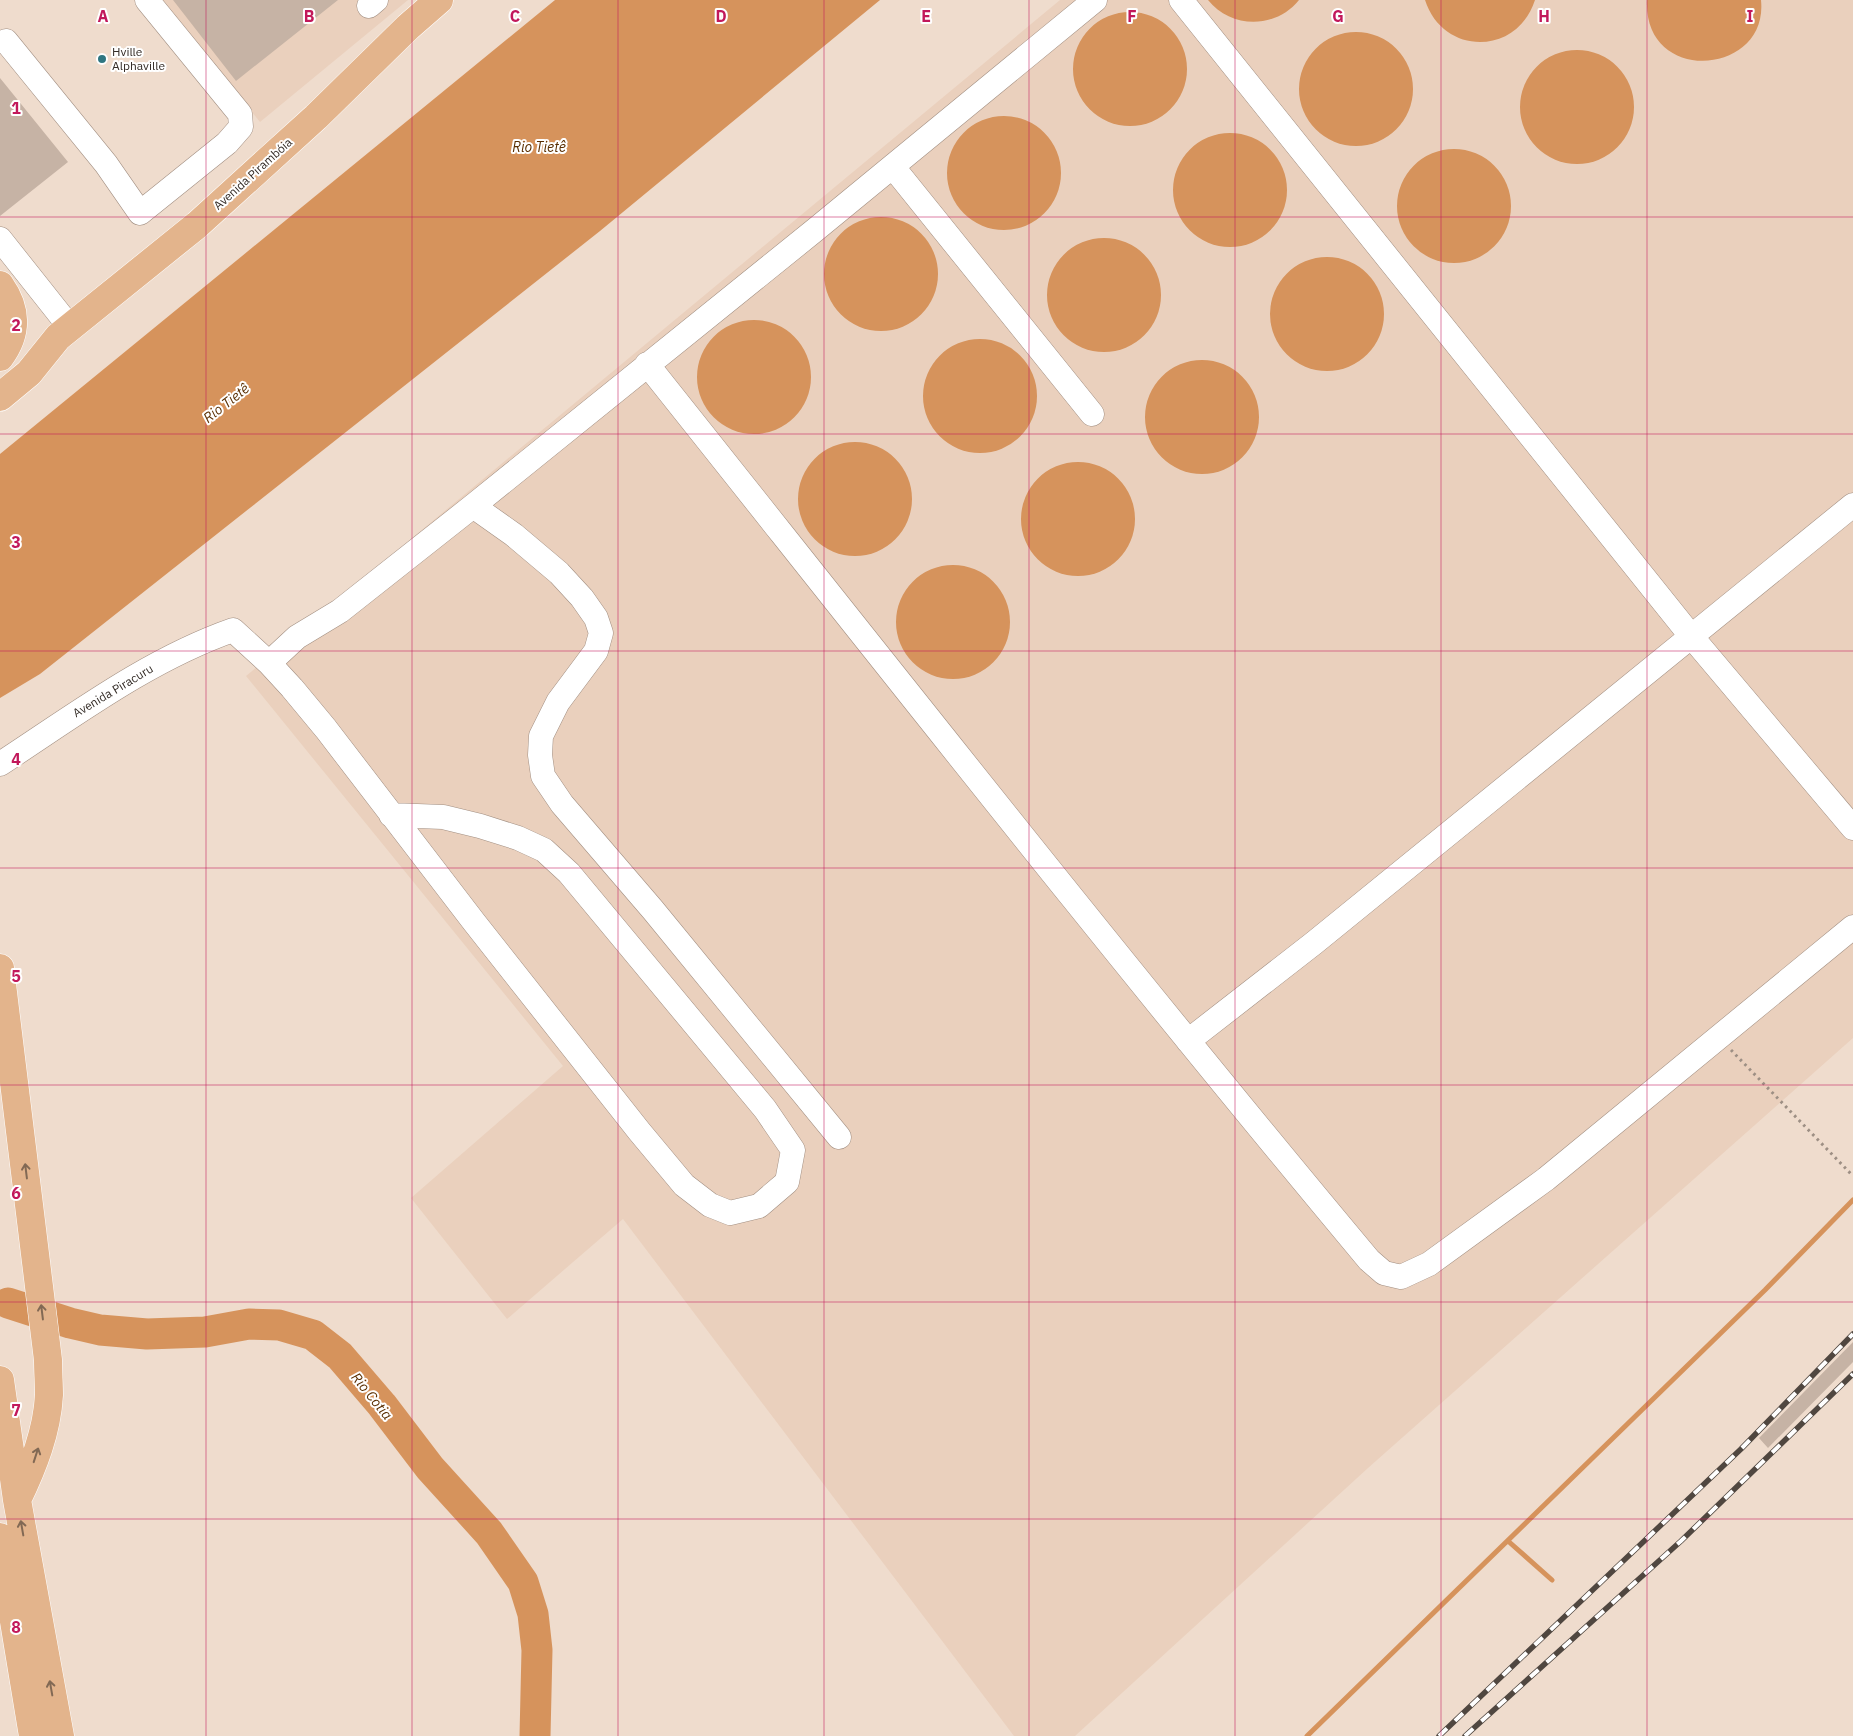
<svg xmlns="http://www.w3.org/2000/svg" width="1853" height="1736" font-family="'IBM Plex Sans',sans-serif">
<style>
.built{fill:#ead0bd}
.water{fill:#d6935c}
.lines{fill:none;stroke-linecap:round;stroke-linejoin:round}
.stream{stroke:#d6935c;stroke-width:5}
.river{stroke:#d6935c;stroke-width:31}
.building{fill:#c6b3a5}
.minor-casing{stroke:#a28f82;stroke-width:25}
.major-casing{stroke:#fff;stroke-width:29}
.path{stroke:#9d8f84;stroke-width:3;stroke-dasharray:2.5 4;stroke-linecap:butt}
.minor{stroke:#fff;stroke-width:24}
.major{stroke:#e3b48c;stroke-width:28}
.rail-casing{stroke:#504740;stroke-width:5.5}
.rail{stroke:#fff;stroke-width:4;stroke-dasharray:11;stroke-linecap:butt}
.oneway{stroke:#826954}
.grid{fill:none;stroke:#c2185b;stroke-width:1;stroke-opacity:0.55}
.poi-dot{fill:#2f7681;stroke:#fff;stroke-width:2}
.labels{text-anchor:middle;stroke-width:4;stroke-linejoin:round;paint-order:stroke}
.poi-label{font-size:12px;fill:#332b26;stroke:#fff;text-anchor:start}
.street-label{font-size:12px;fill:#332b26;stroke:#fff}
.water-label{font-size:14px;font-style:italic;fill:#5a2e01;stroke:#fff}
.grid-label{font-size:16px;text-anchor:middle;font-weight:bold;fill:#c2185b;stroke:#fff;stroke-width:4;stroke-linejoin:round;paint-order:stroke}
</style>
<rect width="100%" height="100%" fill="#efdccd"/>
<path class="built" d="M161,0h247l-148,122z
M1060,0h793v1038l-485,430 -293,268h-61l-391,-517 -116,100 -96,-121 152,-132 -317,-390z"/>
<path class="water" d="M555,0h325l-280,231 -560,443 -40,24v-244z
M1208,0h91c-23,29 -68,29 -91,0z
M1425,0h110c-18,56 -92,56 -110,0z
M1647,0h114c8,76 -118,86 -114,0z
M1073 69a57 57 0 1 1 114 0a57 57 0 1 1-114 0Z
M1299 89a57 57 0 1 1 114 0a57 57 0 1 1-114 0Z
M1520 107a57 57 0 1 1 114 0a57 57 0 1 1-114 0Z
M947 173a57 57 0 1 1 114 0a57 57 0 1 1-114 0Z
M1173 190a57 57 0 1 1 114 0a57 57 0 1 1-114 0Z
M1397 206a57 57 0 1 1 114 0a57 57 0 1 1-114 0Z
M824 274a57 57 0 1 1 114 0a57 57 0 1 1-114 0Z
M1047 295a57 57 0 1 1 114 0a57 57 0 1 1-114 0Z
M1270 314a57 57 0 1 1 114 0a57 57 0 1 1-114 0Z
M697 377a57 57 0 1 1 114 0a57 57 0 1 1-114 0Z
M923 396a57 57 0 1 1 114 0a57 57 0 1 1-114 0Z
M1145 417a57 57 0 1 1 114 0a57 57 0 1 1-114 0Z
M798 499a57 57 0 1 1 114 0a57 57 0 1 1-114 0Z
M1021 519a57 57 0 1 1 114 0a57 57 0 1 1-114 0Z
M896 622a57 57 0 1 1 114 0a57 57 0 1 1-114 0Z"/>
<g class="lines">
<path class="stream" d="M1508,1541l44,39
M1307,1736l458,-446 88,-90"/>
<path class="river" d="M8,1303l62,20 30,7 47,4 58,-2 44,-8 30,1 34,10 27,21 42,49 48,63 59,65 34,49 10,32 4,36 -2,86"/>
</g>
<path class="building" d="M173,0h165l-102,81z
M0,78l68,84 -68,54z
M1853,1342v20l-85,86 -9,-10z"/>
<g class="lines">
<defs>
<path id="minor" d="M1181,0l510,636 162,192
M369,6l7,-6
M6,41l100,123 34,49 87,-70 14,-16 -1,-13 -93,-114
M893,167l199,247
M0,239l69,87
M647,364c239,300 476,602 722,896l15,13 17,4 28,-13 117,-85 307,-252
M473,506l41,29 45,38 23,25 14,20 5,15 -5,18 -38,51 -17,34 -1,19 3,21 19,28 91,106 186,227
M269,663l23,25 34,41 148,193 165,209 45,54 26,20 20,8 29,-7 28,-24 6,-32 -28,-41 -196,-236 -25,-23 -26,-12 -38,-12 -37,-9 -52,-2
M0,764c75,-49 148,-104 233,-134l36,33 28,-26 43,-26 133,-105 342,-276 280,-230
M1188,1041l126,-98 539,-438"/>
<path id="major" d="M0,285c17,24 18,48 0,72
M0,397l29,-24 29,-36 139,-112 119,-108 92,-90 31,-27
M0,968l48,392c0,12 1,24 1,35 -2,37 -16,72 -32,105
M0,1380l17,120 43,236
M0,1537l33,199"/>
</defs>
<use href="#minor" class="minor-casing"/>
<use href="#major" class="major-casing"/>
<path class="path" d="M1731,1050l122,126"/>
<use href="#minor" class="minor"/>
<use href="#major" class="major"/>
<defs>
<path id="rail" d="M1439,1736l302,-287 112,-115
M1465,1736l216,-195 172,-167"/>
</defs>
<use href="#rail" class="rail-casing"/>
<use href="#rail" class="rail"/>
</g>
<defs><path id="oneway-shaft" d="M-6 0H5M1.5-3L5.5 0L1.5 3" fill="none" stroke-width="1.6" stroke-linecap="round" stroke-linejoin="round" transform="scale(1.25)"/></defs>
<g class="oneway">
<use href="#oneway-shaft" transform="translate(26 1171) rotate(-97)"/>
<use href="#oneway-shaft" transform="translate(42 1312) rotate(-97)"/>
<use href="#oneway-shaft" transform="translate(36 1455) rotate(-72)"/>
<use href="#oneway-shaft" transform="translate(22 1528) rotate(-100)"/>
<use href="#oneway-shaft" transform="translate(51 1688) rotate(-100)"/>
</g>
<path class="grid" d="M206,0v1736M412,0v1736M618,0v1736M824,0v1736M1029,0v1736M1235,0v1736M1441,0v1736M1647,0v1736M0,217h1853M0,434h1853M0,651h1853M0,868h1853M0,1085h1853M0,1302h1853M0,1519h1853"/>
<circle class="poi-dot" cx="102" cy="59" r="5"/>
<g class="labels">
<g class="poi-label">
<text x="112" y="56">Hville<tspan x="112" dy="14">Alphaville</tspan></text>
</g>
<g class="street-label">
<text transform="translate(253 174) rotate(-42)" y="4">Avenida Pirambóia</text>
<text transform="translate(113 691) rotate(-31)" y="4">Avenida Piracuru</text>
</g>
<g class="water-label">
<text x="539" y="152">Rio Tietê</text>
<text transform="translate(226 403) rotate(-38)" y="5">Rio Tietê</text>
<text transform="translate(372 1396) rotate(51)" y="5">Rio Cotia</text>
</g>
</g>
<g class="grid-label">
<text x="103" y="22">A</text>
<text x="309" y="22">B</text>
<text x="515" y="22">C</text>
<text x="721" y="22">D</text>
<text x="926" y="22">E</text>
<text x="1132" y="22">F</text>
<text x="1338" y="22">G</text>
<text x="1544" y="22">H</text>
<text x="1750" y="22">I</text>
<text x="16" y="114">1</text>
<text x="16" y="331">2</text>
<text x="16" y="548">3</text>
<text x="16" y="765">4</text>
<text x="16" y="982">5</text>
<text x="16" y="1199">6</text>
<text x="16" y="1416">7</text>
<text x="16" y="1633">8</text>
</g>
</svg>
